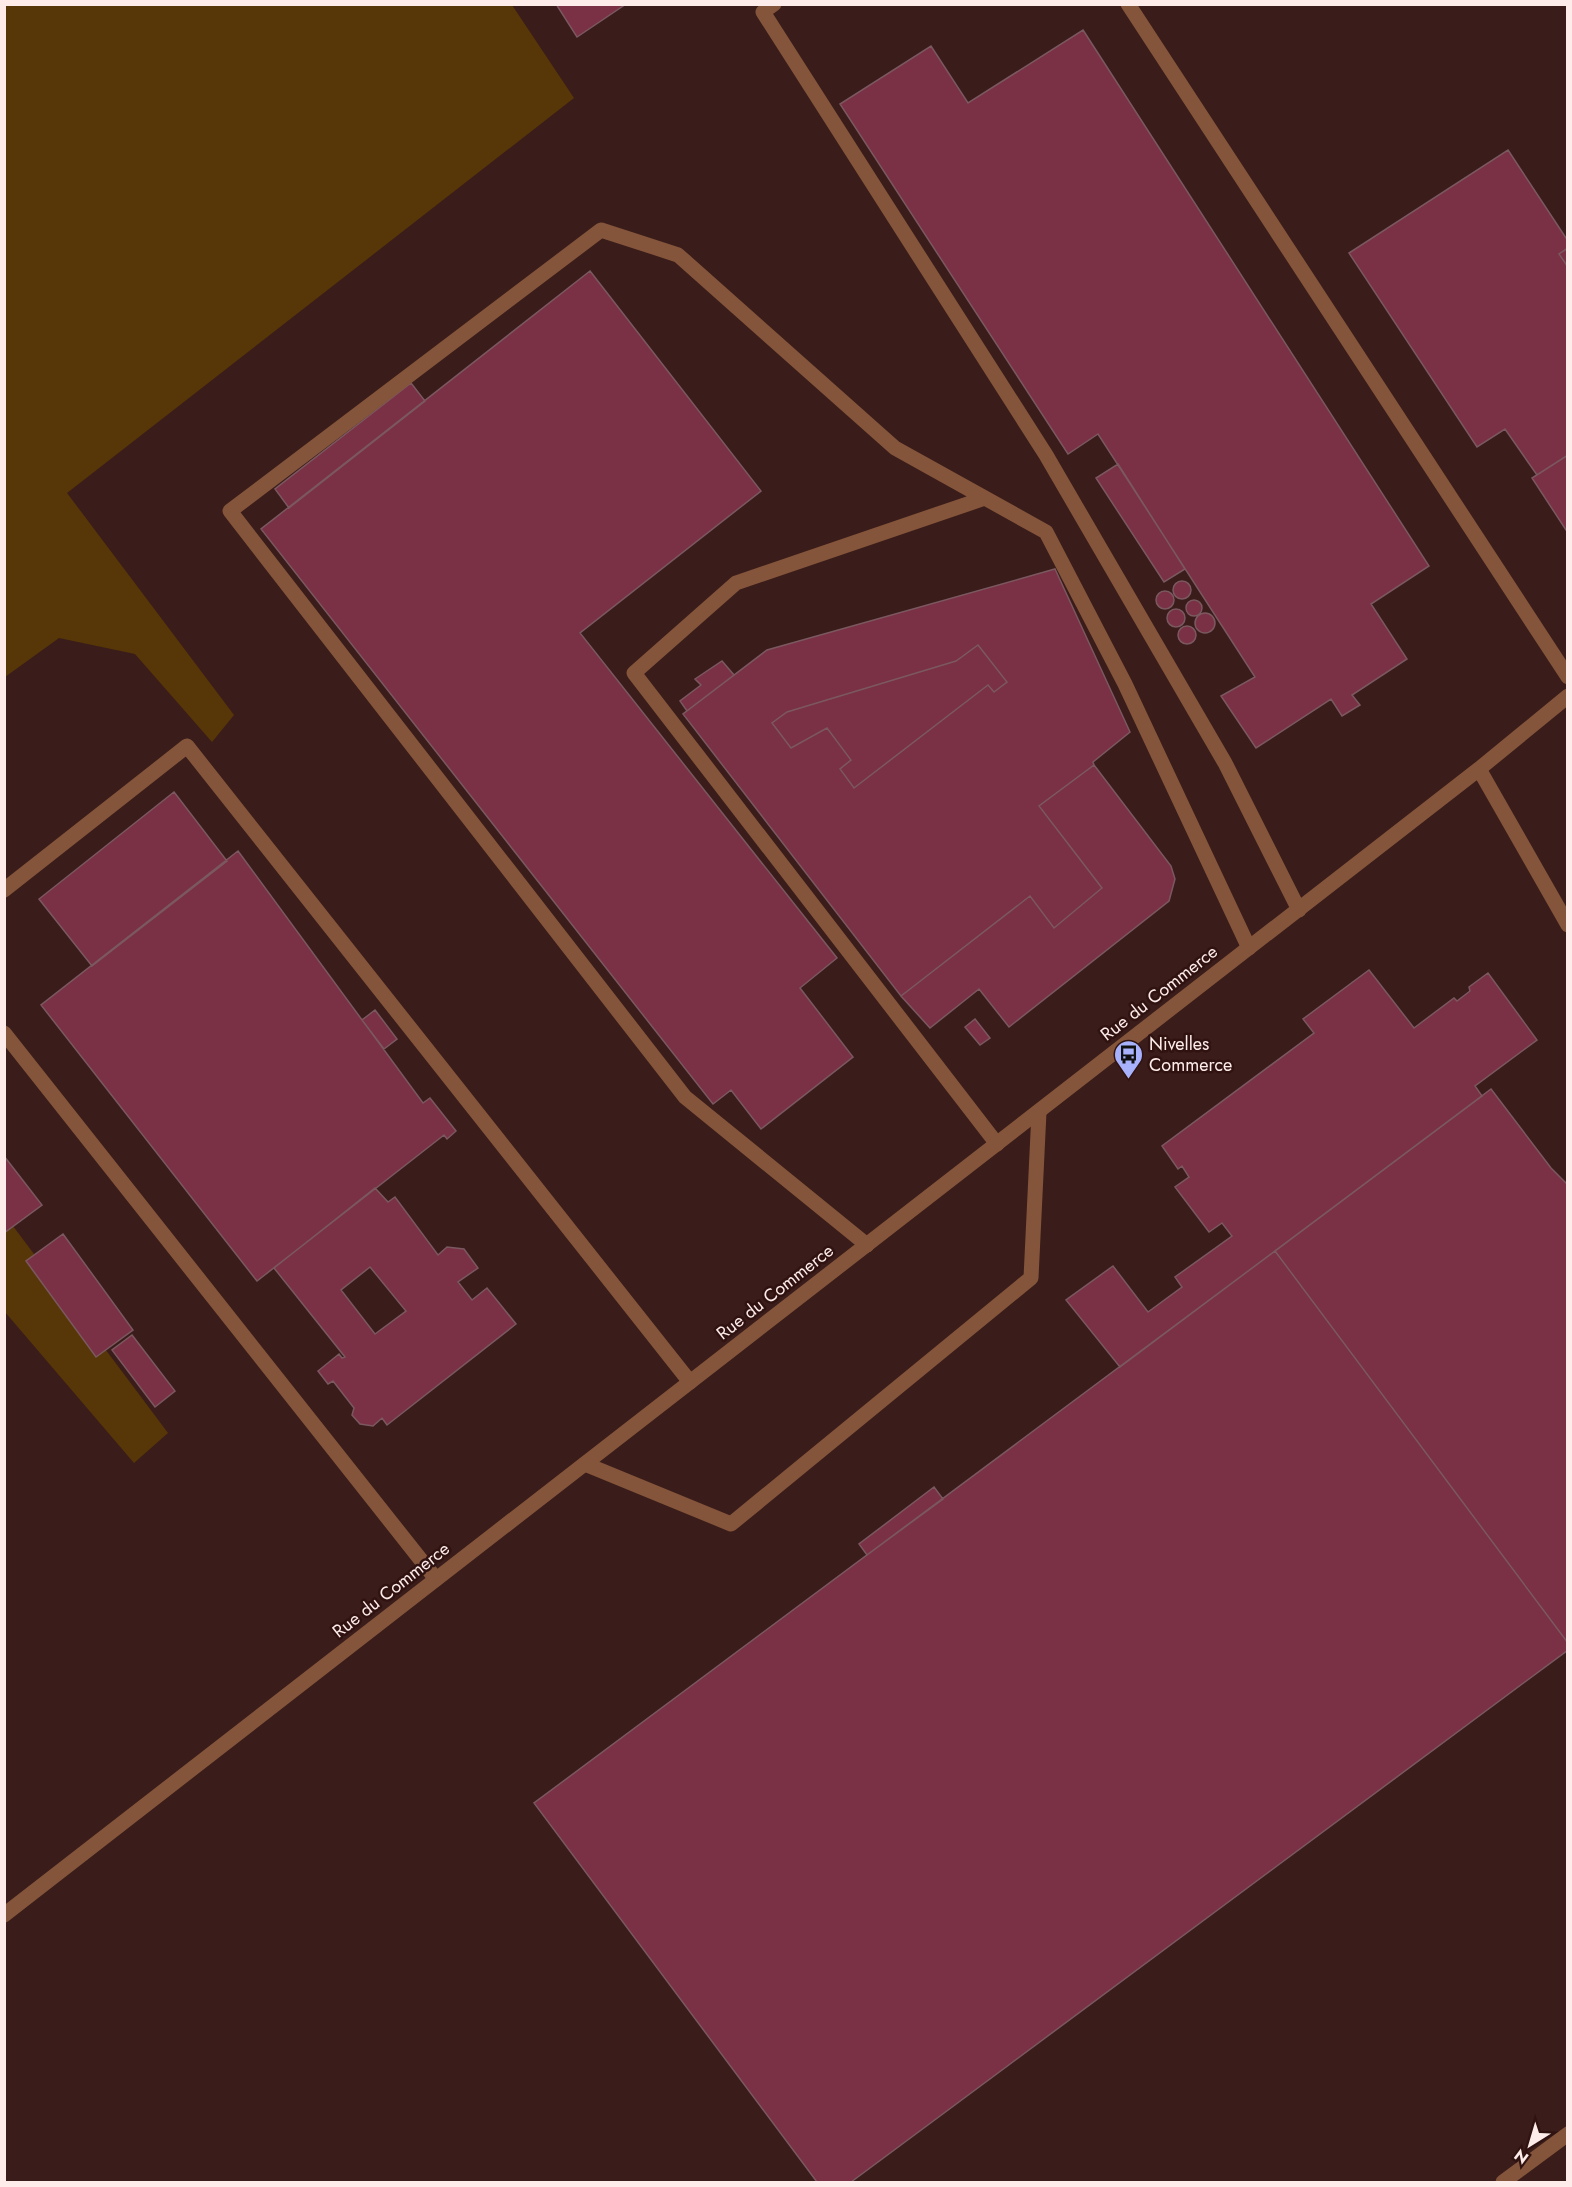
<svg xmlns="http://www.w3.org/2000/svg" width="1572" height="2187" font-family="Jost,sans-serif">
<style>
.green{fill:#573707}
.building{fill:#7a3045;stroke:#7b5860;stroke-width:1.5;fill-rule:evenodd}
.lines{fill:none;stroke-linecap:round;stroke-linejoin:round}
.service{stroke:#85553b;stroke-width:15}
.minor{stroke:#85553b;stroke-width:15}
.labels{text-anchor:middle;stroke-width:5;stroke-linejoin:round;paint-order:stroke}
.street-label{font-size:18px;fill:#fdecea;stroke:#301311}
.poi-label{font-size:18px;fill:#fdecea;stroke:#301311;text-anchor:start}
</style>
<rect width="100%" height="100%" fill="#3a1d1a"/>
<path class="green" d="M5,4l507,1 62,93 -507,395 167,222 -22,27 -77,-88 -76,-16 -54,39z
M4,1214l164,219 -34,30 -129,-151z"/>
<path class="building" d="M556,4h70l-49,33z
M1083,30l346,536 -58,38 36,55 -55,36 8,10 -18,11 -11,-17 -75,49 -35,-52 34,-19 -157,-243 -30,20 -228,-350 91,-58 37,57z
M1508,150l60,91v7l-9,6 9,13v188l-31,20 -32,-46 -28,18 -128,-194z
M1568,248v19l-9,-13z
M590,271l171,220 -181,142 257,325 -37,30 53,69 -92,72 -30,-39 -18,14 -452,-575z
M411,383l14,18 -136,107 -14,-19z
M1568,455v78l-36,-55z
M1118,464l67,105 -21,13 -68,-104z
M1055,569l75,163 -37,30 1,3 -55,41 63,82 -48,40 -24,-32 -129,100 -218,-282 84,-64zM978,645l29,37 -13,10 -6,-7 -134,103 -14,-19 11,-9 -24,-32 -36,20 -19,-25 15,-11 169,-51z
M1173 590a9 9 0 1 1 18 0a9 9 0 1 1-18 0Z
M1156 600a9 9 0 1 1 18 0a9 9 0 1 1-18 0Z
M1186 608a8 8 0 1 1 16 0a8 8 0 1 1-16 0Z
M1167 618a9 9 0 1 1 18 0a9 9 0 1 1-18 0Z
M1195 623a10 10 0 1 1 20 0a10 10 0 1 1-20 0Z
M1178 635a9 9 0 1 1 18 0a9 9 0 1 1-18 0Z
M978,645l29,37 -13,10 -6,-7 -134,103 -14,-19 11,-9 -24,-32 -36,20 -19,-25 15,-11 169,-51z
M722,661l12,14 -47,36 -7,-10 21,-16 -6,-6z
M1094,765l77,101 4,13 -6,22 -160,126 -30,-38 -49,39 -29,-32 129,-100 24,32 48,-40 -63,-82z
M174,792l53,69 -135,105 -53,-67z
M238,851l185,252 7,-5 26,33 -9,8 -3,-4 -187,146 -216,-276z
M1369,970l45,58 40,-30 3,3 13,-10 -1,-4 19,-14 49,67 -62,46 7,10 -362,271 -54,-67 47,-34 35,46 34,-25 -7,-10 57,-41 -10,-13 -13,9 -34,-45 14,-10 -7,-11 -4,3 -16,-23 152,-113 -11,-14z
M375,1010l22,29 -13,10 -22,-29z
M975,1019l15,19 -10,7 -15,-18z
M1491,1089l60,79 17,17v458l-293,-392z
M4,1156l38,49 -38,28z
M375,1188l13,14 7,-5 43,58 9,-8 17,2 14,19 -20,14 14,18 15,-12 29,36 -129,101 -5,-7 -9,8 -13,-2 -8,-9 2,-7 -21,-27 -5,3 -10,-13 21,-17 3,4 3,-1 -71,-89zM370,1267l36,44 -31,23 -34,-44z
M63,1234l70,96 -37,27 -70,-96z
M1275,1251l293,392v7l-717,532h-34l-283,-379z
M132,1335l43,56 -20,16 -43,-57z
M934,1487l9,12 -76,56 -8,-11z"/>
<g class="lines">
<path class="service" d="M774,4l-11,8 283,443 179,308 74,147
M1128,4l440,673
M985,498l-249,85 -102,90 363,471
M4,890l183,-144 503,636
M4,1033l432,546
M867,1245l-182,-148 -455,-586 371,-281 77,25 217,193 151,84 79,152 124,264
M585,1464l146,60 300,-246 8,-166
M1503,2182l65,-48"/>
<path class="minor" d="M1479,769l89,156
M4,1915l1475,-1146 89,-73"/>
</g>
<defs>
<symbol id="bus-pin" viewBox="-11 -11 22 30"><path d="M0 17L-7.5 6A9.5 9.5 0 1 1 7.5 6Z" fill="#a7b1fc" stroke="#301311"/><path d="M-5-6H5V4H4V6H2V4H-2V6H-4V4H-5ZM-3.5-4V0h7V-4ZM-3.5 1.2v1.5H-2V1.2ZM2 1.2v1.5H3.5V1.2Z" fill="#111"/></symbol>
</defs>
<g fill-rule="evenodd">
<use href="#bus-pin" x="1112" y="1038" width="33" height="45"/>
</g>
<g class="labels">
<g class="street-label">
<text transform="translate(1159 993) rotate(-38)" y="6">Rue du Commerce</text>
<text transform="translate(775 1292) rotate(-38)" y="6">Rue du Commerce</text>
<text transform="translate(391 1590) rotate(-38)" y="6">Rue du Commerce</text>
</g>
<g class="poi-label">
<text x="1149" y="1050">Nivelles<tspan x="1149" dy="21">Commerce</tspan></text>
</g>
</g>
<rect width="1572" height="2187" fill="none" stroke="#fdecea" stroke-width="12"/>
<g transform="translate(1530 2145) rotate(217)" stroke="#301311" stroke-width="4.5" paint-order="stroke">
<path d="M0-4.5L10 22L0 15L-10 22Z" fill="#fdecea"/>
<text y="-9" font-size="16" font-weight="bold" text-anchor="middle" fill="#fdecea">N</text>
</g>
</svg>
